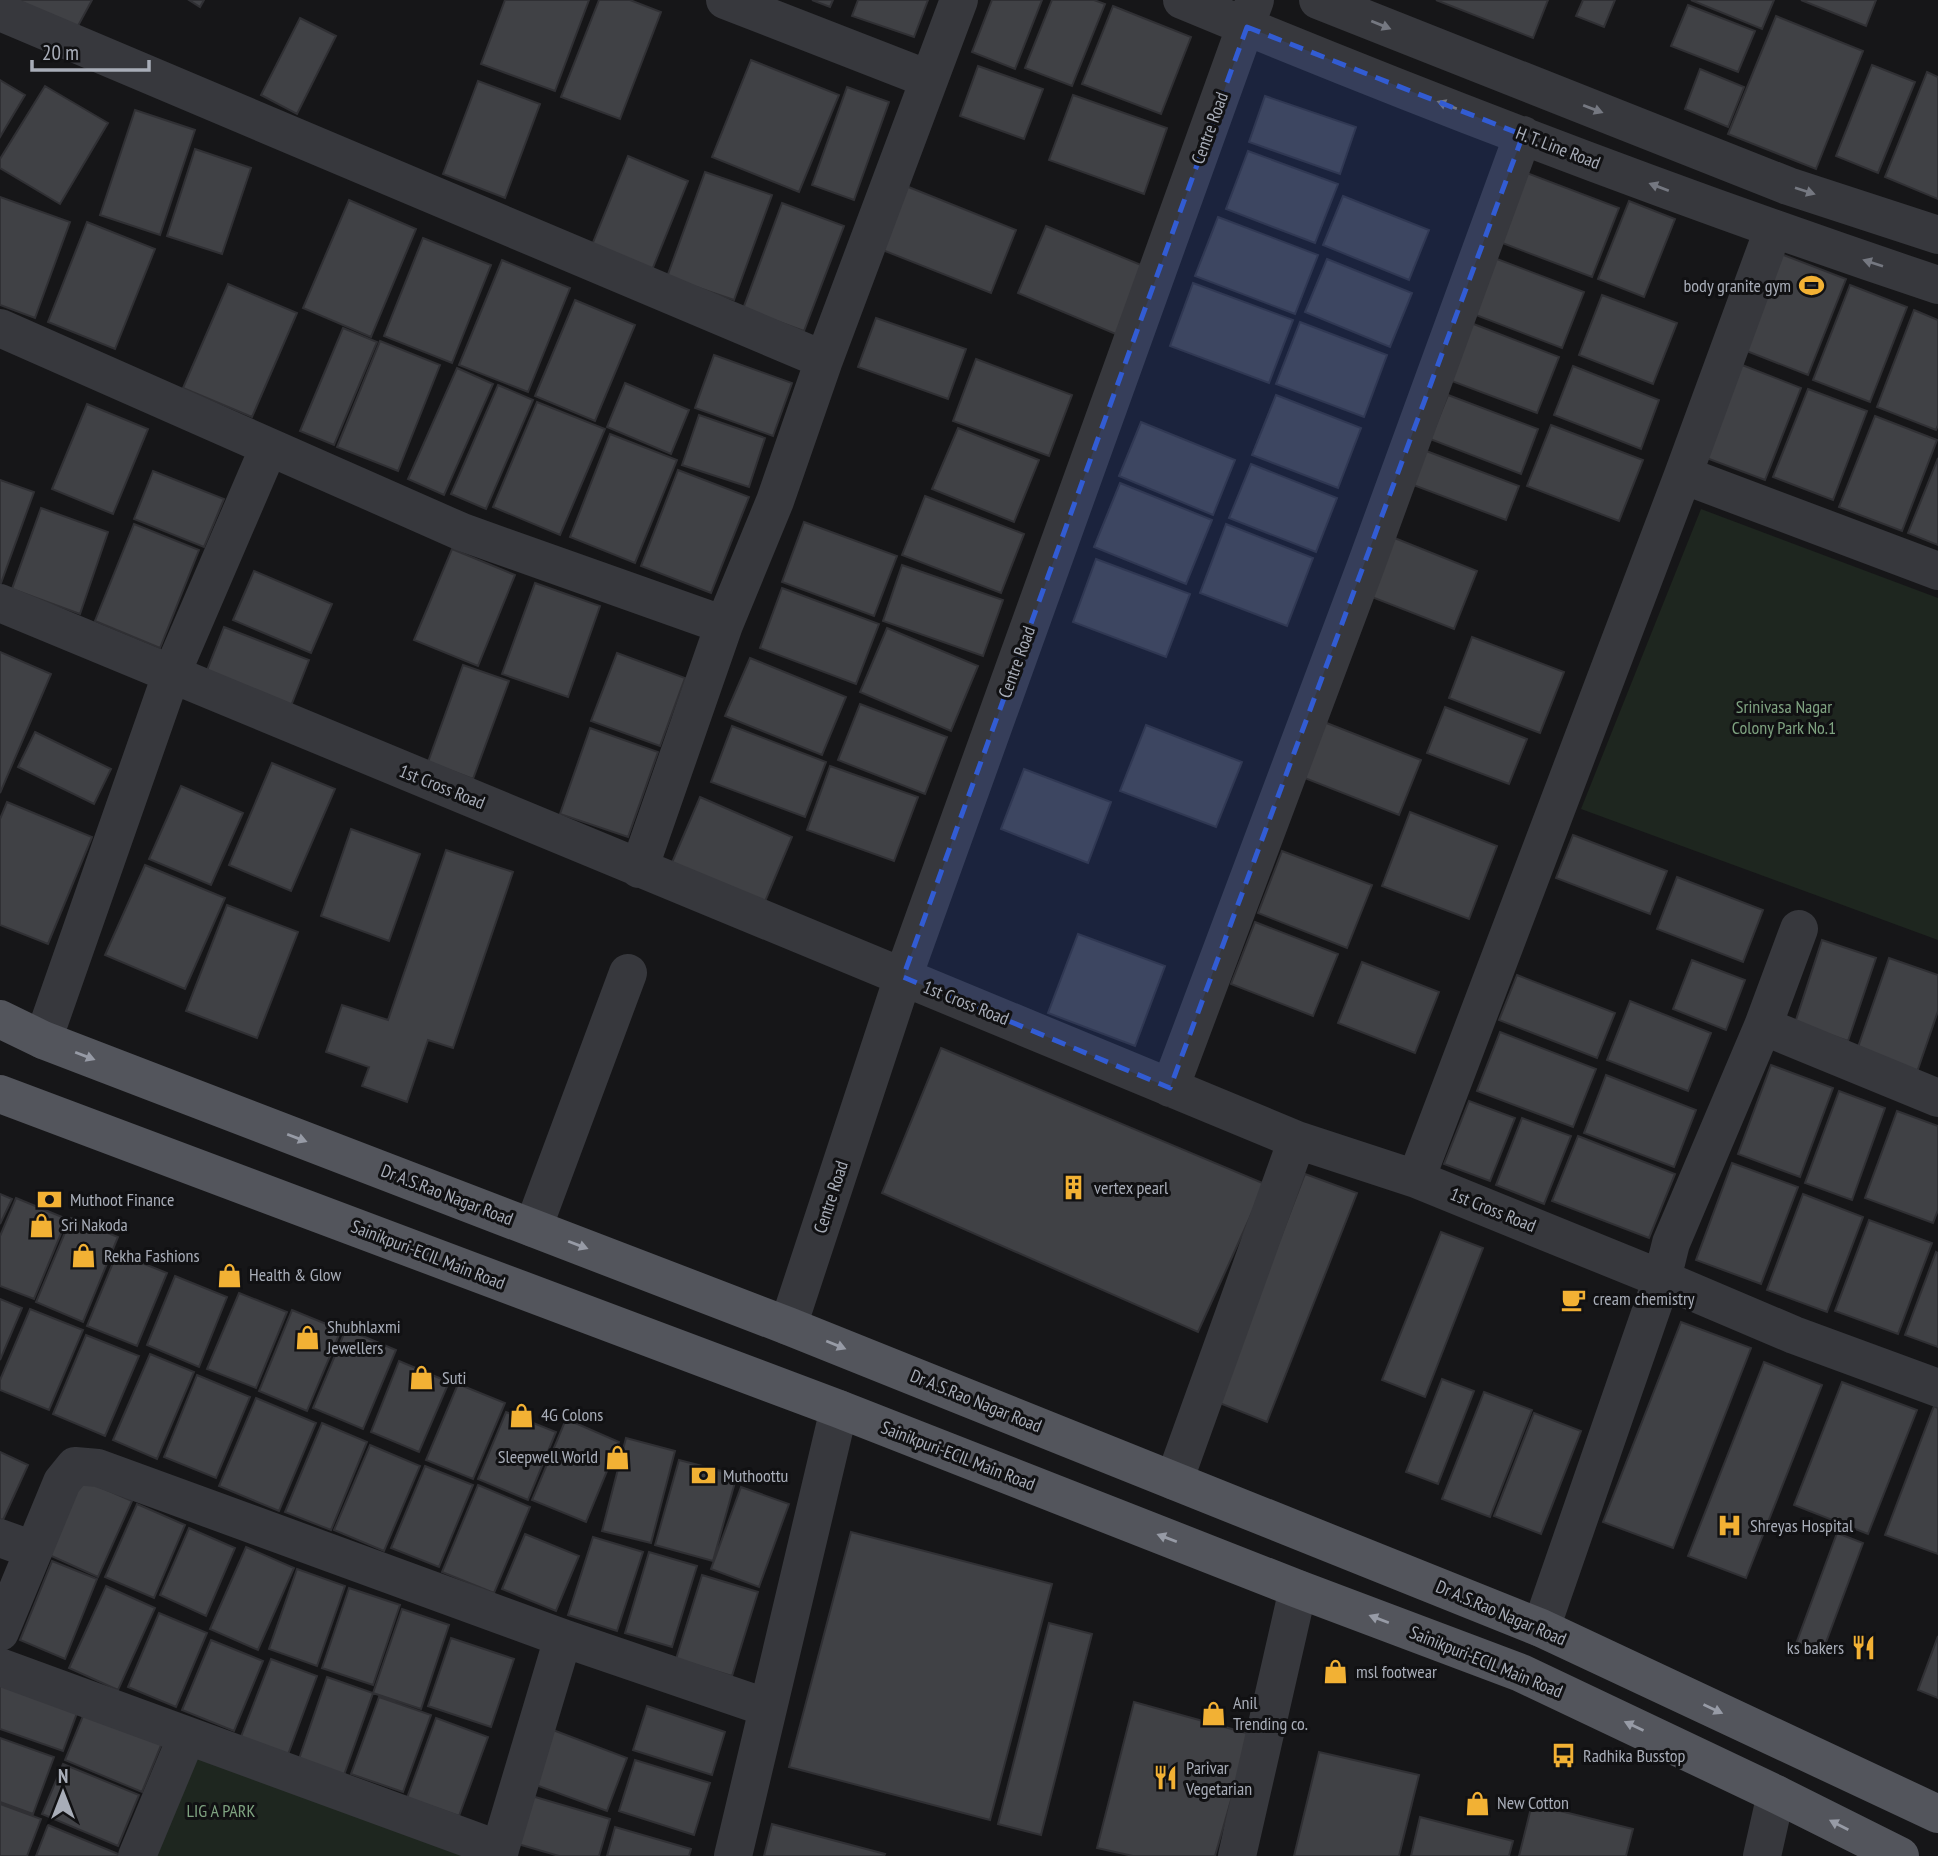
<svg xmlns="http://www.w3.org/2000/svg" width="1938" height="1856" font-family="'PT Sans Narrow',sans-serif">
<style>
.green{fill:#1e261f}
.building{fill:#404145;stroke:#303034;stroke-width:2}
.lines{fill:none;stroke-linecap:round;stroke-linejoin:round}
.minor{stroke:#37383d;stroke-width:38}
.major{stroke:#53555c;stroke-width:38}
.oneway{fill:#757881}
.oneway2{fill:#979ba6}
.marked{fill:#325cd3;fill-opacity:0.2;stroke:#325cd3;stroke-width:5;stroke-dasharray:14 9;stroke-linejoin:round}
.labels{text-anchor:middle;stroke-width:6;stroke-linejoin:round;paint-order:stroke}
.street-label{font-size:18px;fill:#a8adb8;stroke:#111113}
.poi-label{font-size:18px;fill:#a8adb8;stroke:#111113;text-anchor:start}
.park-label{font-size:18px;fill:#7fa381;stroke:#111113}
</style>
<rect width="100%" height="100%" fill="#161618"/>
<path class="green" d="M1701,509l237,89v342l-357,-131z
M195,1753l273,103h-315z"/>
<path class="building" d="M5,0h87l-20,37z
M189,0h15l-4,7z
M505,0h84l-34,91 -74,-27z
M599,0h31l31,12 -41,107 -59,-22z
M812,0h21l-3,7z
M858,0h70l-14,37 -62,-21z
M992,0h50l-27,69 -43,-17z
M1052,0h42l11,4 -33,82 -47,-18z
M1436,0h112l-15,38z
M1583,0h32l-11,27 -28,-11z
M1691,0h83l-12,29z
M1801,0h75l-10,26z
M1688,5l67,26 -17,41 -67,-26z
M1113,6l78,31 -30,77 -79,-30z
M1776,16l87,35 -47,118 -88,-35z
M300,18l36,18 -39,78 -36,-19z
M751,60l88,35 -40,97 -87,-35z
M1872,65l43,17 -37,91 -42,-17z
M978,66l65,23 -19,50 -64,-23z
M1700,69l44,18 -16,40 -43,-18z
M1927,72l11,5v122l-53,-22z
M0,80l25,15 -25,42z
M478,81l62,23 -35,94 -62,-24z
M45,86l63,37 -48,81 -60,-36v-9z
M847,87l42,15 -35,98 -42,-15z
M1073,95l94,33 -23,66 -95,-34z
M1265,96l91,31 -16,47 -91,-32z
M135,110l60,20 -35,105 -60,-20z
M195,149l56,19 -29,86 -55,-18z
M1248,151l90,33 -23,59 -89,-34z
M628,156l60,25 -38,94 -60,-25z
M705,172l67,23 -38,105 -67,-23z
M1524,172l95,36 -27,69 -95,-36z
M906,186l110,44 -25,63 -111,-44z
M1343,196l86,34 -20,50 -86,-35z
M0,197l70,25 -35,96 -35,-13z
M349,200l67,29 -45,108 -68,-29z
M1629,201l46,18 -31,78 -46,-18z
M782,203l62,23 -40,105 -61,-22z
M1218,217l100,38 -23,59 -100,-38z
M87,222l68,27 -40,100 -67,-27z
M1046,226l100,41 -28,68 -100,-42z
M423,238l68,27 -39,98 -68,-27z
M1781,254l65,25 -38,96 -64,-25z
M1489,256l95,36 -22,56 -94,-36z
M1327,259l85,34 -22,54 -85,-35z
M502,260l68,28 -42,104 -69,-27z
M1193,283l100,37 -24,63 -99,-37z
M228,284l69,29 -45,104 -69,-29z
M1850,285l57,22 -37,95 -57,-22z
M1602,295l75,28 -24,61 -74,-29z
M575,300l60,25 -40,96 -60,-25z
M1914,310l24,10v105l-2,5 -59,-23z
M876,318l90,31 -18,50 -90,-32z
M1300,322l87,33 -23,62 -88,-33z
M1471,323l88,34 -22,56 -88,-33z
M343,328l34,14 -43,103 -34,-14z
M380,341l60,24 -42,106 -61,-24z
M714,355l78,28 -19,53 -78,-28z
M976,359l96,36 -23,61 -96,-35z
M1737,363l64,25 -36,92 -64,-24z
M1573,366l86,34 -18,49 -87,-34z
M457,368l36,16 -49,111 -36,-16z
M625,383l64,27 -18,44 -64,-27z
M498,385l35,15 -47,109 -35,-15z
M1808,389l59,22 -34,89 -60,-23z
M1276,395l85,33 -23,60 -86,-33z
M1448,395l90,34 -17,45 -91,-35z
M537,402l68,27 -45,106 -67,-28z
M87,404l61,25 -35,85 -61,-25z
M699,415l66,23 -16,49 -67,-22z
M1875,416l62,24 -35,91 -63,-24z
M1141,422l94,38 -22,55 -94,-39z
M1551,425l92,35 -24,61 -92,-35z
M958,428l81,32 -25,62 -82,-33z
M610,434l67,26 -42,103 -65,-26z
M1421,449l98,37 -13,34 -98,-37z
M1938,458v87l-30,-12z
M1251,464l86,34 -21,54 -87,-34z
M678,470l71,27 -38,96 -70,-27z
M153,471l71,28 -20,48 -70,-28z
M0,480l34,12 -34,94z
M1120,483l92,37 -26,64 -92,-37z
M925,496l99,38 -23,59 -99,-38z
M41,508l67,24 -28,82 -68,-25z
M804,522l93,34 -23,60 -92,-34z
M134,524l65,26 -39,98 -65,-27z
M1226,524l87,34 -26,68 -87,-33z
M1387,535l90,36 -23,58 -90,-35z
M452,549l63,26 -37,91 -64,-26z
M1096,559l94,35 -24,63 -93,-35z
M902,565l101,35 -20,56 -100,-35z
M254,571l78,33 -21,49 -78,-33z
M535,583l65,23 -32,91 -66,-23z
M782,588l97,36 -23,60 -96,-36z
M224,627l85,33 -18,46 -85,-33z
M887,628l91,38 -27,65 -91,-39z
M1472,637l92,35 -24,61 -91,-35z
M0,652l51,22 -51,119z
M617,653l68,25 -25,68 -69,-25z
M750,658l96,39 -24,58 -97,-39z
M463,665l46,16 -36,98 -45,-17z
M860,704l87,33 -22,57 -87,-34z
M1445,707l82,32 -18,45 -82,-31z
M1324,722l97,38 -22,55 -97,-38z
M1146,725l96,37 -26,65 -96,-36z
M732,726l94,36 -21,55 -94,-35z
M590,728l68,24 -30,85 -68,-23z
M35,732l76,37 -17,35 -76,-37z
M272,763l63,26 -44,102 -62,-26z
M830,766l88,31 -24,64 -87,-31z
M1024,769l87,33 -23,61 -87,-34z
M181,786l62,27 -32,72 -62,-26z
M700,797l92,40 -28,67 -93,-39z
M7,802l85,35 -44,107 -48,-19v-106z
M1410,812l87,34 -28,73 -87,-33z
M351,829l69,25 -31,87 -68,-25z
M1573,835l94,36 -17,43 -94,-36z
M446,850l67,22 -60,176 -25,-8 -21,62 -45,-16 7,-19 -43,-15 16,-47 46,15z
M1282,851l90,34 -25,63 -89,-35z
M145,865l80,33 -40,91 -80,-34z
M1677,877l86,33 -20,52 -86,-33z
M227,905l71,27 -41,106 -71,-27z
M1255,922l83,32 -25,62 -82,-32z
M1078,934l87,32 -30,80 -87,-33z
M1822,940l54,18 -28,83 -53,-18z
M1889,958l49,17v36l-21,61 -60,-22z
M1692,960l53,20 -19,50 -53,-21z
M1362,962l77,30 -24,61 -77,-30z
M1517,975l98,38 -18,45 -98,-38z
M1630,1001l81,32 -23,58 -81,-31z
M1500,1032l96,37 -23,58 -96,-36z
M941,1048l324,136 -67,148 -316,-139z
M1771,1065l62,23 -33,89 -62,-23z
M1606,1075l90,35 -22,57 -90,-34z
M1839,1091l46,17 -33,92 -47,-17z
M1469,1101l46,17 -25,63 -46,-17z
M1897,1111l41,15v84l-5,13 -68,-25z
M1522,1118l49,18 -27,68 -48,-19z
M1578,1136l97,38 -26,64 -97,-37z
M1732,1163l66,24 -37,97 -65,-24z
M1305,1174l52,19 -90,229 -50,-20z
M0,1194l12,5 -12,25z
M1803,1194l60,23 -36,95 -60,-22z
M16,1198l51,21 -33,80 -34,-13v-50z
M71,1218l47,19 -35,85 -47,-20z
M1869,1220l63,23 -34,91 -63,-23z
M1441,1232l42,16 -58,149 -43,-17z
M1936,1252l2,1v94l-33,-12z
M117,1253l50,20 -30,73 -50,-20z
M175,1276l52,21 -28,70 -52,-22z
M239,1293l48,19 -31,76 -49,-19z
M0,1299l22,9 -22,52z
M30,1309l53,21 -34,80 -49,-20v-10z
M292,1310l49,20 -34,81 -48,-20z
M1681,1322l70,26 -78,200 -70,-26z
M346,1329l50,21 -33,79 -50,-21z
M86,1335l53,21 -34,80 -52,-22z
M150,1354l44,18 -37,87 -44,-19z
M399,1361l50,21 -30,70 -48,-20z
M1764,1362l58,23 -76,193 -58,-22z
M197,1375l53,22 -34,81 -52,-21z
M1442,1379l32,12 -36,93 -32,-12z
M1842,1382l75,28 -49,124 -74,-29z
M458,1384l47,19 -32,76 -47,-19z
M1484,1392l48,18 -42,107 -48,-18z
M256,1398l60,25 -37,88 -60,-25z
M1934,1406l4,2v146l-53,-19z
M506,1412l50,20 -28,68 -50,-21z
M1534,1413l47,18 -40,103 -47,-18z
M566,1419l53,23 -33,80 -54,-22z
M322,1423l45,19 -36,88 -46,-18z
M626,1438l49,13 -24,92 -49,-12z
M370,1445l50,21 -36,85 -50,-21z
M0,1452l28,13 -25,55 -3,-1z
M679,1460l58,15 -24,86 -58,-16z
M425,1466l48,19 -34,82 -48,-19z
M80,1478l52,23 -34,76 -51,-23z
M478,1485l52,22 -36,86 -52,-21z
M741,1487l48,17 -30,83 -48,-18z
M137,1504l48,21 -31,73 -49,-21z
M189,1528l46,20 -29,68 -46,-21z
M851,1532l201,52 -62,236 -201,-53z
M1837,1533l26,10 -41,110 -26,-9z
M525,1534l54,22 -23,55 -54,-22z
M593,1537l50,15 -26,79 -49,-16z
M246,1547l48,21 -36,82 -48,-21z
M649,1552l48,14 -25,81 -47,-14z
M52,1561l45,18 -32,80 -45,-19z
M297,1569l48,17 -28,80 -48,-17z
M702,1575l56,17 -26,84 -56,-17z
M106,1586l49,22 -37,82 -49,-22z
M349,1588l51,17 -27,80 -51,-17z
M402,1609l47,16 -28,84 -48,-16z
M159,1613l48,20 -31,74 -48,-20z
M1049,1623l43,11 -51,201 -43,-11z
M1938,1636v62l-20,-8z
M451,1638l63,21 -23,68 -63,-21z
M211,1640l52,21 -29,70 -52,-21z
M271,1659l46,17 -31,84 -47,-18z
M0,1676l80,29 -17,46 -63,-22z
M327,1677l46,16 -29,82 -45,-16z
M379,1697l52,18 -28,77 -52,-18z
M1134,1702l116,32 -35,122h-82l-36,-8z
M87,1706l77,32 -22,54 -77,-32z
M647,1706l78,26 -13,43 -79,-25z
M436,1718l52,19 -29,79 -52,-18z
M553,1730l74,28 -20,53 -74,-27z
M0,1738l54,19 -21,57 -33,-12z
M1319,1752l100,23 -20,81h-105z
M635,1760l75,23 -16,52 -75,-24z
M63,1764l76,31 -21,51 -76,-32z
M525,1794l85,25 -11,37h-40l-48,-14z
M0,1804l41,15 -14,37h-27z
M1532,1804l101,25 -7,27h-107z
M1420,1817l93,24 -4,15h-98z
M772,1824l113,30 -1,2h-120z
M48,1825l75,31h-87z
M615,1827l76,22 -2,7h-82z"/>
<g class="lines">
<path class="minor" d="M725,0l203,79
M1182,0c248,103 501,200 756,285
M1318,0l470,186 150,49
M0,12l824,348
M0,328l462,204 262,93
M1683,475l255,96
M0,603l1297,537 119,39 246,100 132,56 144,53
M639,869l85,-244 51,-124 49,-141 135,-360
M1763,1026l175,72
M43,1040l128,-365 98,-228
M1170,1088l195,-520 158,-433
M1416,1179l267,-704 90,-245
M533,1228l95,-255
M788,1326l115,-349 352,-977
M1174,1481l123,-341
M0,1538l33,12
M1541,1628l121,-349 9,-36 92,-217 36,-97
M0,1632l62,-150 13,-16 23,2 465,170 205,70
M0,1667l500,183
M137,1856l50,-120
M498,1856l65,-218
M733,1856l106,-447
M1237,1856l61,-267
M1762,1856l14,-62"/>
<path class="major" d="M0,1019l43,21 745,286 753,302 397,186
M0,1094l839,315 459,180 223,84 255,121 124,62"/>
</g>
<defs><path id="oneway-solid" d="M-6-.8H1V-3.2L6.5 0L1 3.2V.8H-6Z" transform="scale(1.75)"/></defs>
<g class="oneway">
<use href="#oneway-solid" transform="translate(1381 25) rotate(22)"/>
<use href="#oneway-solid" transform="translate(1447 105) rotate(-159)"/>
<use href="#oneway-solid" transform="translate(1593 109) rotate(21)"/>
<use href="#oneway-solid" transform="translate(1659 187) rotate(-159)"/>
<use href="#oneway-solid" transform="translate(1805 191) rotate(18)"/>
<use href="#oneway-solid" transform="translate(1873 263) rotate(-162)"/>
</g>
<g class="oneway2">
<use href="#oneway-solid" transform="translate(85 1056) rotate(21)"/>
<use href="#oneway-solid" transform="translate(297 1138) rotate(21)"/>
<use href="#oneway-solid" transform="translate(578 1245) rotate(21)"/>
<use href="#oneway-solid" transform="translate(836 1345) rotate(22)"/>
<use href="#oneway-solid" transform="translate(1167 1538) rotate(-159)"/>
<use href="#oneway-solid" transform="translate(1379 1619) rotate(-159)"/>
<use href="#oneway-solid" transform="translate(1713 1709) rotate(25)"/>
<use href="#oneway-solid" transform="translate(1634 1726) rotate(-155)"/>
<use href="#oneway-solid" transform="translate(1839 1825) rotate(-153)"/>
</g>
<path class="marked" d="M1247,27l276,108 -353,953 -267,-111z"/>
<defs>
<symbol id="stadium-bare" viewBox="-9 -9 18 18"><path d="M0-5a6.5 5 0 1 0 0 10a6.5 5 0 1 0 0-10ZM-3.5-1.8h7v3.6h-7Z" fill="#f2b134" stroke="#111113" stroke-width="2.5" paint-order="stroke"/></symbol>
<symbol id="building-bare" viewBox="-9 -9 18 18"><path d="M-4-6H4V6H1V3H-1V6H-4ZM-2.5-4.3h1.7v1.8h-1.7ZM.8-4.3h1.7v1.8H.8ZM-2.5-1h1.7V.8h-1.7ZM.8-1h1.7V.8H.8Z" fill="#f2b134" stroke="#111113" stroke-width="2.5" paint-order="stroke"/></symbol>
<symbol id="bank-bare" viewBox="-9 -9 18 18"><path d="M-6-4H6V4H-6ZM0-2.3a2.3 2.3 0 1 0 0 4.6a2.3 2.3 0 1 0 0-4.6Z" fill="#f2b134" stroke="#111113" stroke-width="2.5" paint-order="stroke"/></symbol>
<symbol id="shop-bare" viewBox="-9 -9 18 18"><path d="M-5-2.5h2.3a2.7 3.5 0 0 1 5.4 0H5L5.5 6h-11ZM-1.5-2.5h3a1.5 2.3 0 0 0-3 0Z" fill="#f2b134" stroke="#111113" stroke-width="2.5" paint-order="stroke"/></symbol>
<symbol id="cafe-bare" viewBox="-9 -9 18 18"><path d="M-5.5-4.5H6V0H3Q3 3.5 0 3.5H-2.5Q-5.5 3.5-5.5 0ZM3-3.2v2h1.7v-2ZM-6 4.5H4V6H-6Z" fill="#f2b134" stroke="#111113" stroke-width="2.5" paint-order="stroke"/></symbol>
<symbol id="hospital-bare" viewBox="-9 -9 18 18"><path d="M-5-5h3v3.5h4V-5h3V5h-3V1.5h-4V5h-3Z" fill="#f2b134" stroke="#111113" stroke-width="2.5" paint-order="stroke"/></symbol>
<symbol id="restaurant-bare" viewBox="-9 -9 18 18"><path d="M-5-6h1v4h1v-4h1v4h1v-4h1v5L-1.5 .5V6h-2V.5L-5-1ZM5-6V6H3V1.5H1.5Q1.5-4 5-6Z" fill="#f2b134" stroke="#111113" stroke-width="2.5" paint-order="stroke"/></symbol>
<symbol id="bus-bare" viewBox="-9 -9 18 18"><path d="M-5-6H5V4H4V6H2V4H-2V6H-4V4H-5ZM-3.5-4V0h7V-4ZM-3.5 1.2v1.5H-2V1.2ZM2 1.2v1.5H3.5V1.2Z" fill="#f2b134" stroke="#111113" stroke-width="2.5" paint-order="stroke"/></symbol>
</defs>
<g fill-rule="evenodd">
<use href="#stadium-bare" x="1794" y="268" width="35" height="35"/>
<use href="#building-bare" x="1056" y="1170" width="35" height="35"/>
<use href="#bank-bare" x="32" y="1182" width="35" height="35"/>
<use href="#shop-bare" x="24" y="1208" width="35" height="35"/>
<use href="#shop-bare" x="66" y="1238" width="35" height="35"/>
<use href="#shop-bare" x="212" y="1258" width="35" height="35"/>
<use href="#cafe-bare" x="1556" y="1282" width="35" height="35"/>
<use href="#shop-bare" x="290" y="1320" width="35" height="35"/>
<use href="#shop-bare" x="404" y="1360" width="35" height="35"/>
<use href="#shop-bare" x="504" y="1398" width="35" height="35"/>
<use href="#shop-bare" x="600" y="1440" width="35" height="35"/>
<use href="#bank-bare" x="686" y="1458" width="35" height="35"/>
<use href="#hospital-bare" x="1712" y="1508" width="35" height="35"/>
<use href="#restaurant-bare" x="1846" y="1630" width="35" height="35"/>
<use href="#shop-bare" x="1318" y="1654" width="35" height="35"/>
<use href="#shop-bare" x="1196" y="1696" width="35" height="35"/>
<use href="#bus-bare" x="1546" y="1738" width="35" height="35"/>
<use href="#restaurant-bare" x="1148" y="1760" width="35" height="35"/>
<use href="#shop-bare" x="1460" y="1786" width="35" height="35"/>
</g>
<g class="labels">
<g class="street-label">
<text transform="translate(1210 128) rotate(-70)" y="6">Centre Road</text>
<text transform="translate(1558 148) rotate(21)" y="6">H. T. Line Road</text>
<text transform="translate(1017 662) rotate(-70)" y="6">Centre Road</text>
<text transform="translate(442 787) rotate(22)" y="6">1st Cross Road</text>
<text transform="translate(966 1003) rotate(22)" y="6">1st Cross Road</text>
<text transform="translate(447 1195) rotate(21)" y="6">Dr A.S.Rao Nagar Road</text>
<text transform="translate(831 1197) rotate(-72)" y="6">Centre Road</text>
<text transform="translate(1493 1210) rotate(22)" y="6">1st Cross Road</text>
<text transform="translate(428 1255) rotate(21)" y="6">Sainikpuri-ECIL Main Road</text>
<text transform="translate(976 1401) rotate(22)" y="6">Dr A.S.Rao Nagar Road</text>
<text transform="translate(958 1456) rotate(21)" y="6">Sainikpuri-ECIL Main Road</text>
<text transform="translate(1501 1613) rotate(23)" y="6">Dr A.S.Rao Nagar Road</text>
<text transform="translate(1486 1662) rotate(22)" y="6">Sainikpuri-ECIL Main Road</text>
</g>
<g class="poi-label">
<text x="1791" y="292" text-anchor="end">body granite gym</text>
<text x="1094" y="1194">vertex pearl</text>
<text x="70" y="1206">Muthoot Finance</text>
<text x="61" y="1231">Sri Nakoda</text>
<text x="104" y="1262">Rekha Fashions</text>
<text x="249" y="1281">Health &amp; Glow</text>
<text x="1593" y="1305">cream chemistry</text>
<text x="327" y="1333">Shubhlaxmi<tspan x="327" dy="21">Jewellers</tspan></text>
<text x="442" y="1384">Suti</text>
<text x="541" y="1421">4G Colons</text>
<text x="598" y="1463" text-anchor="end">Sleepwell World</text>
<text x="723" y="1482">Muthoottu</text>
<text x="1750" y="1532">Shreyas Hospital</text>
<text x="1844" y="1654" text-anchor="end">ks bakers</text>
<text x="1356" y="1678">msl footwear</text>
<text x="1233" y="1709">Anil<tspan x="1233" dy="21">Trending co.</tspan></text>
<text x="1583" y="1762">Radhika Busstop</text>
<text x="1186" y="1774">Parivar<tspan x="1186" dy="21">Vegetarian</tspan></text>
<text x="1497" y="1809">New Cotton</text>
</g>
<g class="park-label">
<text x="1784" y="713">Srinivasa Nagar<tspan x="1784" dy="21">Colony Park No.1</tspan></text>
<text x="221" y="1817">LIG A PARK</text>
</g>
</g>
<g transform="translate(63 1793)" stroke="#111113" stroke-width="5" paint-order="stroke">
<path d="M0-5L12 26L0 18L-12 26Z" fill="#a8adb8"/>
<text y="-10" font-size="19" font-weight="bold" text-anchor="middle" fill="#a8adb8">N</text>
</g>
<path d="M32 60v10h117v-10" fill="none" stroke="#a8adb8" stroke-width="3.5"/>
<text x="42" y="60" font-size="21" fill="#a8adb8" stroke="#111113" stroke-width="5" paint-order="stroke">20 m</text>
</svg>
